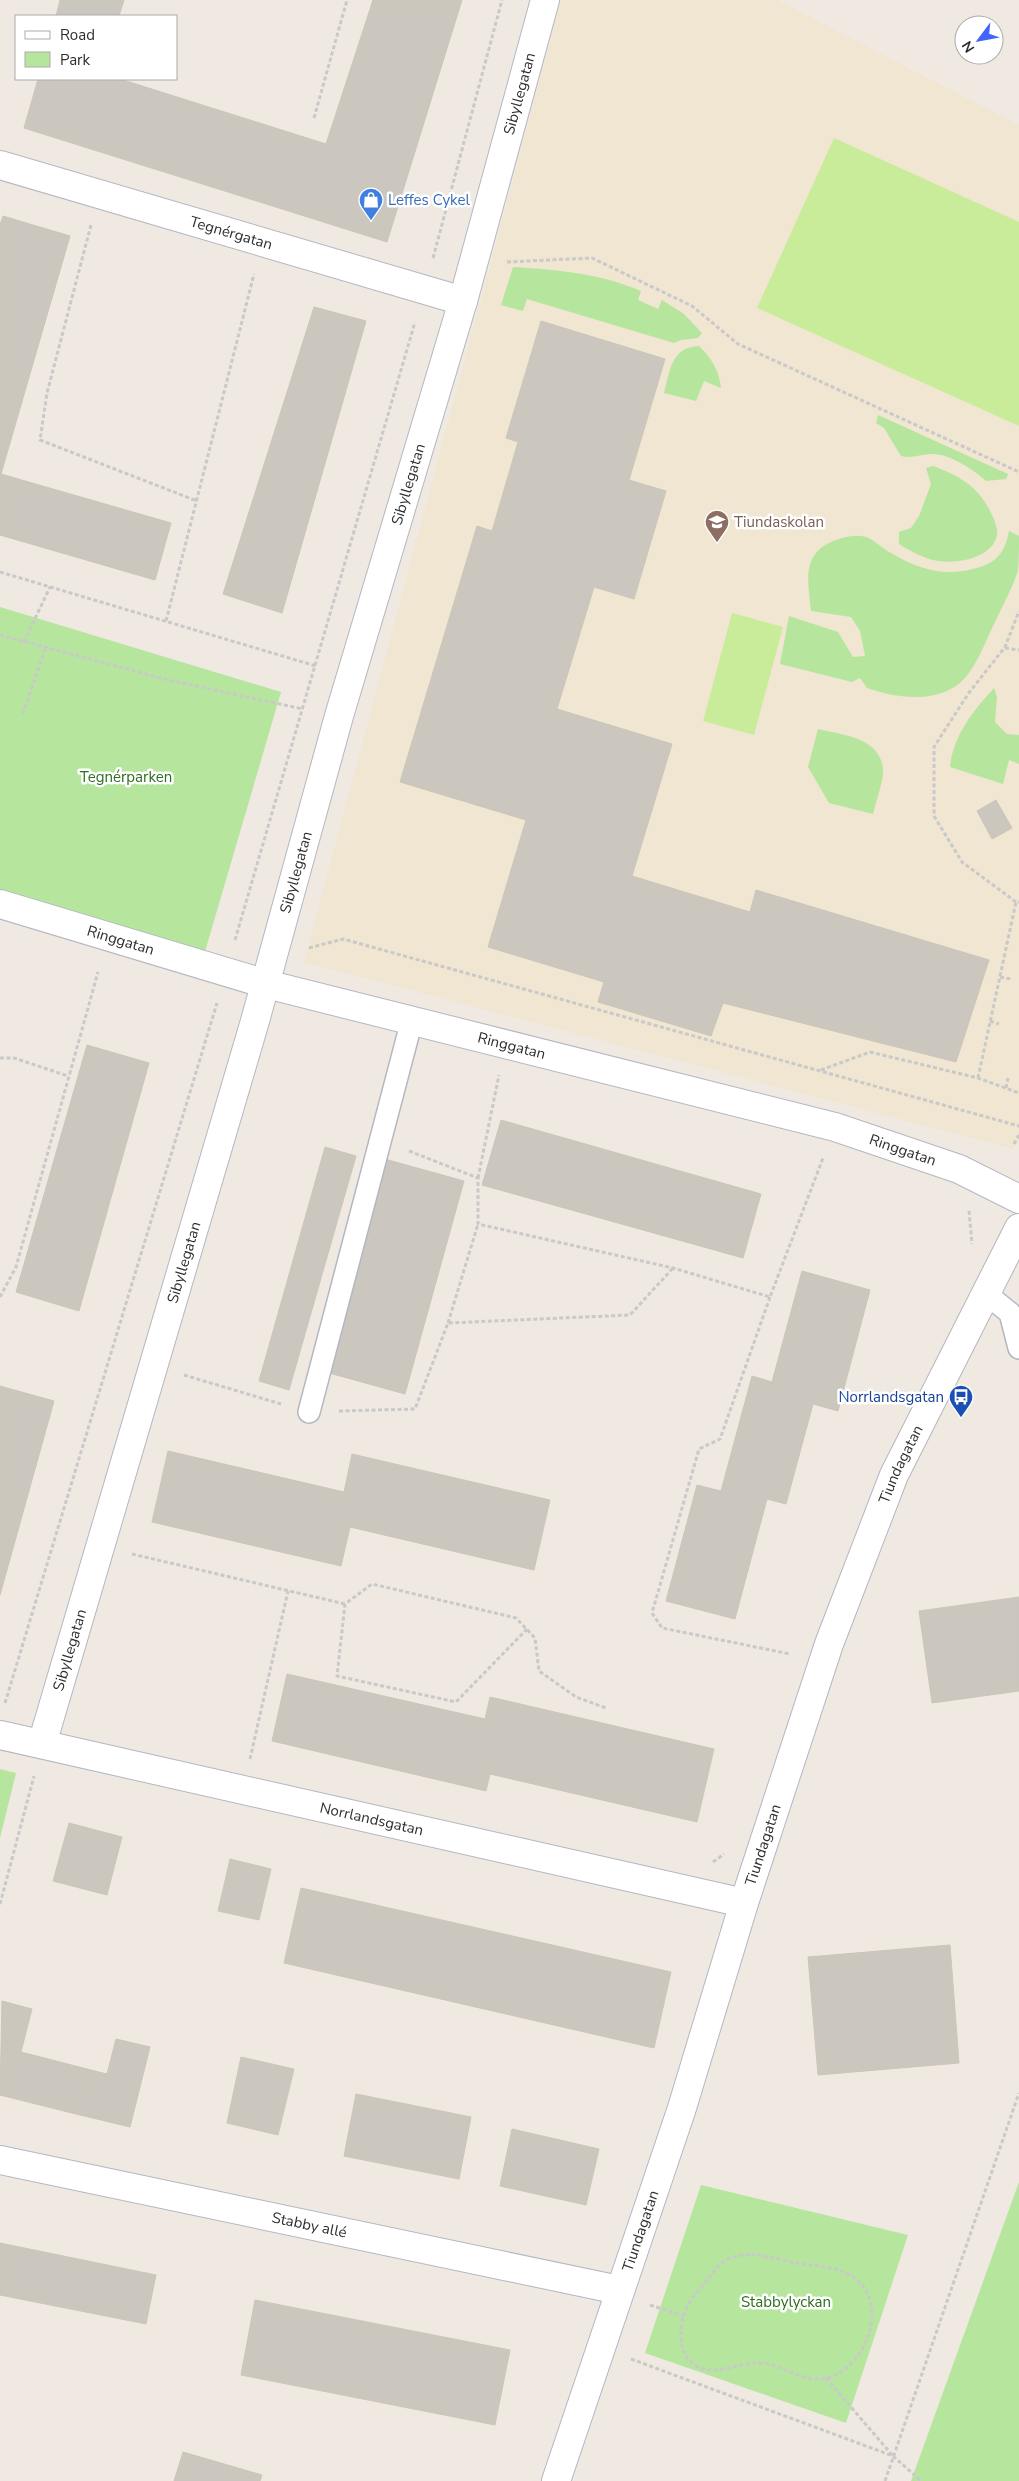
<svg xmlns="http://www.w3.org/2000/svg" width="1019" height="2481" font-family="'Nunito Sans',sans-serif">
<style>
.education{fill:#f0e6d1}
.green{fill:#b6e59e}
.pitch{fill:#c9ec9a}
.building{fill:#cbc7bf;stroke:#cbc5ba}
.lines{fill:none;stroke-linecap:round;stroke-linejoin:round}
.lane-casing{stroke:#b4b7c1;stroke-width:24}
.street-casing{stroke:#b4b7c1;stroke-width:30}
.path{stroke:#c9c9c9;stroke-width:3;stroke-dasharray:4 2.5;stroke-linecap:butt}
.lane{stroke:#fff;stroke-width:21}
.street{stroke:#fff;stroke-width:28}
.labels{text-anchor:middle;stroke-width:5;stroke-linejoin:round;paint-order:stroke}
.street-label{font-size:15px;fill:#2e2e2e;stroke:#fff}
.shop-label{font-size:15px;fill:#366cbe;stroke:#fff;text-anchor:start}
.education-label{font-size:15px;fill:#785e54;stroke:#fff;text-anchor:start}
.park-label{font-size:15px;fill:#2c6e1b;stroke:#fff}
.transit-label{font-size:15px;fill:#164399;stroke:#fff;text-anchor:end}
</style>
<rect width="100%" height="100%" fill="#efe9e1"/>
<path class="education" d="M561,0h216l242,125v1016l-6,8 -709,-187z"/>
<path class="green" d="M513,267c46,3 85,6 128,24l-3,9 20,9 4,-9 22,14 18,19 -4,5 -17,2 -7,3 -147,-44 -4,12 -22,-6z
M699,346c13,13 20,24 22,42l-17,-7 -8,20 -32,-8c6,-22 7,-46 35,-47z
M878,415l130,59 -2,5 -20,2c-12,-11 -37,-28 -55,-27 -10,0 -20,5 -30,2l-17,-28 -8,-5z
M933,466c27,10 46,21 58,47 3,6 7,16 6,22 -4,23 -40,29 -59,26 -13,-2 -28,-10 -39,-17v-12l12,-4 8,-12 12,-32 -5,-16z
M1009,531l10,5c0,10 0,24 -1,34 -5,17 -15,35 -23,52 -8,16 -14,33 -24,48 -22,35 -70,30 -104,18l-7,-10 -8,4 -72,-18 9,-48 49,16 15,25 12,-1 -5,-25 -9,-14 -40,-6c-3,-31 -11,-60 28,-72 9,-3 20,-5 30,-1 7,4 14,11 22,15 29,17 56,25 89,14 18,-5 26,-18 29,-36z
M0,607l281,85 -77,263 -204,-64z
M994,688l3,9 -2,25 12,12 12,1v29l-10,-4 -6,24 -53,-17c3,-31 23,-56 44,-79z
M818,729c24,6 61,8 65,39 1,13 -7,33 -10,46l-44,-11 -21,-36z
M0,1769l16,4 -16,65z
M1019,2182v299h-108z
M701,2185l207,50 -62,188 -201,-70z"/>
<path class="pitch" d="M834,138l185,84v204l-262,-118z
M732,613l51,14 -29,108 -51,-14z"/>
<path class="building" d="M60,0h64l-5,16h-63z
M373,0h89l-75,242 -363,-114 14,-49h82l206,65z
M3,216l67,20 -69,238 170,49 -16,57 -155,-45v-310z
M314,307l52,14 -84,292 -59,-19z
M541,321l124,38 -36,121 37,11 -32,108 -40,-12 -37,122 115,35 -40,132 118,36 6,-22 233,70 -33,102 -233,-59 -12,33 -113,-34 6,-20 -116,-35 38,-127 -126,-38 77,-256 15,5 26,-89 -12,-4z
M996,800l16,28 -20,11 -15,-28z
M87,1045l62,18 -70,248 -63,-19z
M501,1120l260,74 -18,64 -261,-73z
M325,1147l31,9 -67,234 -30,-9z
M381,1158l83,23 -59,213 -83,-23z
M802,1271l68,19 -32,121 -25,-7 -27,100 -19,-5 -32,120 -69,-18 31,-116 24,6 31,-115 20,6z
M0,1386l54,15 -54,194z
M168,1451l176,41 8,-38 198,46 -16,70 -184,-43 -9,39 -189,-44z
M1019,1597v94l-87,12 -13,-92z
M287,1674l198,45 5,-22 224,52 -17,73 -207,-48 -4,17 -214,-50z
M69,1823l53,14 -15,58 -54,-14z
M230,1859l41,10 -12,51 -41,-9z
M301,1888l370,84 -17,76 -370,-85z
M950,1945l9,118 -141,12 -10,-118z
M2,2001l30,8 -11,43 66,17 -11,45 -76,-19z
M116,2039l34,8 -20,80 -54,-13 11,-45 20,5z
M241,2057l53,12 -16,66 -51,-12z
M356,2094l115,23 -12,62 -115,-23z
M512,2129l87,20 -13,56 -86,-19z
M0,2243l156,32 -10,49 -146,-29z
M255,2300l255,50 -15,75 -254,-50z
M183,2452l79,23 -2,6h-86z"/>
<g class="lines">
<defs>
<path id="lane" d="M985,1293l25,20 9,35
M309,1412l103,-392"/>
<g id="street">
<path id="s1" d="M0,165l463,136"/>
<path id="s2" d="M0,904l266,80 569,143 124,42 60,30"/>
<path id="s3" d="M0,1735l744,168"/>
<path id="s4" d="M42,1744l213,-723 84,-305 124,-415 82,-301"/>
<path id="s5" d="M0,2160l619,130"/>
<path id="s6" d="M556,2481l126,-373 62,-205 85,-259 65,-169 125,-247"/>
</g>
</defs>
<use href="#lane" class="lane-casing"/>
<use href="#street" class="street-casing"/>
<path class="path" d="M314,118l33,-118
M91,225l-44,168 -7,47 157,61
M433,258l69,-258
M507,262l85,-4 100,48 46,38 281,128
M0,572l316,94
M166,621l88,-347
M0,635l168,45 135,29
M24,642l26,-55
M1005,648l14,2
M23,714l22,-65
M1016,902l-54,-40 -28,-46v-69l34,-53 37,-47 14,-36
M235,940l180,-618
M309,948l34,-9 676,187
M1000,977l11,2
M990,1021l9,3
M0,1058h14l54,18
M821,1070l49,-18 108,26 41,15
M978,1078l38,-176h3
M1006,1088l2,-10
M1014,1144l5,-9
M409,1151l69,27v46l195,44 97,29 53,-139
M478,1178l21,-103
M969,1211l3,33
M0,1297l16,-30 82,-295
M770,1297l-50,142 -21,10 -47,164 10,15 128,26
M448,1323l30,-99
M184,1375l97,29
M339,1411l76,-2 33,-86 182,-8 43,-47
M132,1554l213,50
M527,1629l-71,73 -119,-26 8,-72 27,-20 144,34 19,20 4,33 37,26 30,11
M5,1703l212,-700
M250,1759l38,-168
M713,1862l11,-8
M0,1904l34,-128
M751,2254c16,2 30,6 45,9 21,4 43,2 61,17 34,28 5,96 -37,99 -22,1 -40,-16 -62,-16 -21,0 -48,16 -66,0 -15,-12 -13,-40 -5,-56 5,-10 14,-19 21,-28 5,-6 10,-15 18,-19 7,-4 17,-5 25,-6z
M650,2305l34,11
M631,2359l262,97 28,25
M826,2378l67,78
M885,2481l134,-388"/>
<use href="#lane" class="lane"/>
<use href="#street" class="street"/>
</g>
<defs>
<symbol id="shop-pin" viewBox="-11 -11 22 30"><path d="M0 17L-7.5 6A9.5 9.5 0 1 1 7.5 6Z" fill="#3f7fe0" stroke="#fff"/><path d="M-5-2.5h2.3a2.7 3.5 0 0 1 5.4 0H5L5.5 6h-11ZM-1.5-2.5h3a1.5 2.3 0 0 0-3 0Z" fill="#fff"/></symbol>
<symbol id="school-pin" viewBox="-11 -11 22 30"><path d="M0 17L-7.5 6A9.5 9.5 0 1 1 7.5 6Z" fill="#8d6e63" stroke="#fff"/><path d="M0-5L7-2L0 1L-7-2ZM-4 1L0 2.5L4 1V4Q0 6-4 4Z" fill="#fff"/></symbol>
<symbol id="bus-pin" viewBox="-11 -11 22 30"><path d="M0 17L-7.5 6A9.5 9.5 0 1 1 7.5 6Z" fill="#1a4fb4" stroke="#fff"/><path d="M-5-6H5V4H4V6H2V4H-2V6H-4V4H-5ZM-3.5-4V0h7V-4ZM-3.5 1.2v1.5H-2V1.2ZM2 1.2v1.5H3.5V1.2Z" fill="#fff"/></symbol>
</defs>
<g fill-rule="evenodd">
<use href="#shop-pin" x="357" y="186" width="28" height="38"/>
<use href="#school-pin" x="703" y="508" width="28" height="38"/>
<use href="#bus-pin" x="947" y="1383" width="28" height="38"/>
</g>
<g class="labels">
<g class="street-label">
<text dy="5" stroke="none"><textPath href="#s4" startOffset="1718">Sibyllegatan</textPath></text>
<text dy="5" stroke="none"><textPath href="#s1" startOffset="241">Tegnérgatan</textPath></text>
<text dy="5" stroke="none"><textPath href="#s4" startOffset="1312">Sibyllegatan</textPath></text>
<text dy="5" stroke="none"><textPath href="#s4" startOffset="908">Sibyllegatan</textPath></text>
<text dy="5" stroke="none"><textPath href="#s2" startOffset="126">Ringgatan</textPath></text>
<text dy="5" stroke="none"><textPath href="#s2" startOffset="531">Ringgatan</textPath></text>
<text dy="5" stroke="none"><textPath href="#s2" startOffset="936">Ringgatan</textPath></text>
<text dy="5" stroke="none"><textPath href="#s4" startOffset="502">Sibyllegatan</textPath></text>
<text dy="5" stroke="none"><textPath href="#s6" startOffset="1074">Tiundagatan</textPath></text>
<text dy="5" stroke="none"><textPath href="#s4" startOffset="98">Sibyllegatan</textPath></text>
<text dy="5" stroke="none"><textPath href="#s3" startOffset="381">Norrlandsgatan</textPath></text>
<text dy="5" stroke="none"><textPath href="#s6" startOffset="669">Tiundagatan</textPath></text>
<text dy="5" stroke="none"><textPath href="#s5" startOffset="316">Stabby allé</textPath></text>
<text dy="5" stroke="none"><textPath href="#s6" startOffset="264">Tiundagatan</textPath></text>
</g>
<g class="shop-label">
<text x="388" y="205">Leffes Cykel</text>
</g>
<g class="education-label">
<text x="734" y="527">Tiundaskolan</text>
</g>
<g class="park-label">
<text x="126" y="782">Tegnérparken</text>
<text x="786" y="2307">Stabbylyckan</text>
</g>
<g class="transit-label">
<text x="944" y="1402">Norrlandsgatan</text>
</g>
</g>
<rect x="15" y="15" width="162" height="65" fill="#ffffff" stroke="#ababab"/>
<rect x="25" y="31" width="25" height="8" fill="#ffffff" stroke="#ababab"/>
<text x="60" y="40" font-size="15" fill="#2e2e2e">Road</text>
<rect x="25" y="52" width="25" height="15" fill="#b6e59e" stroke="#ababab"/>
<text x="60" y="65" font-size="15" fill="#2e2e2e">Park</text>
<g transform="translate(979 40) rotate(238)"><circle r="24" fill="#ffffff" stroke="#ababab"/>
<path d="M0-4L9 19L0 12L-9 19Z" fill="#4264fb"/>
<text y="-8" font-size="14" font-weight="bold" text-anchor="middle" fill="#2e2e2e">N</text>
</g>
</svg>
